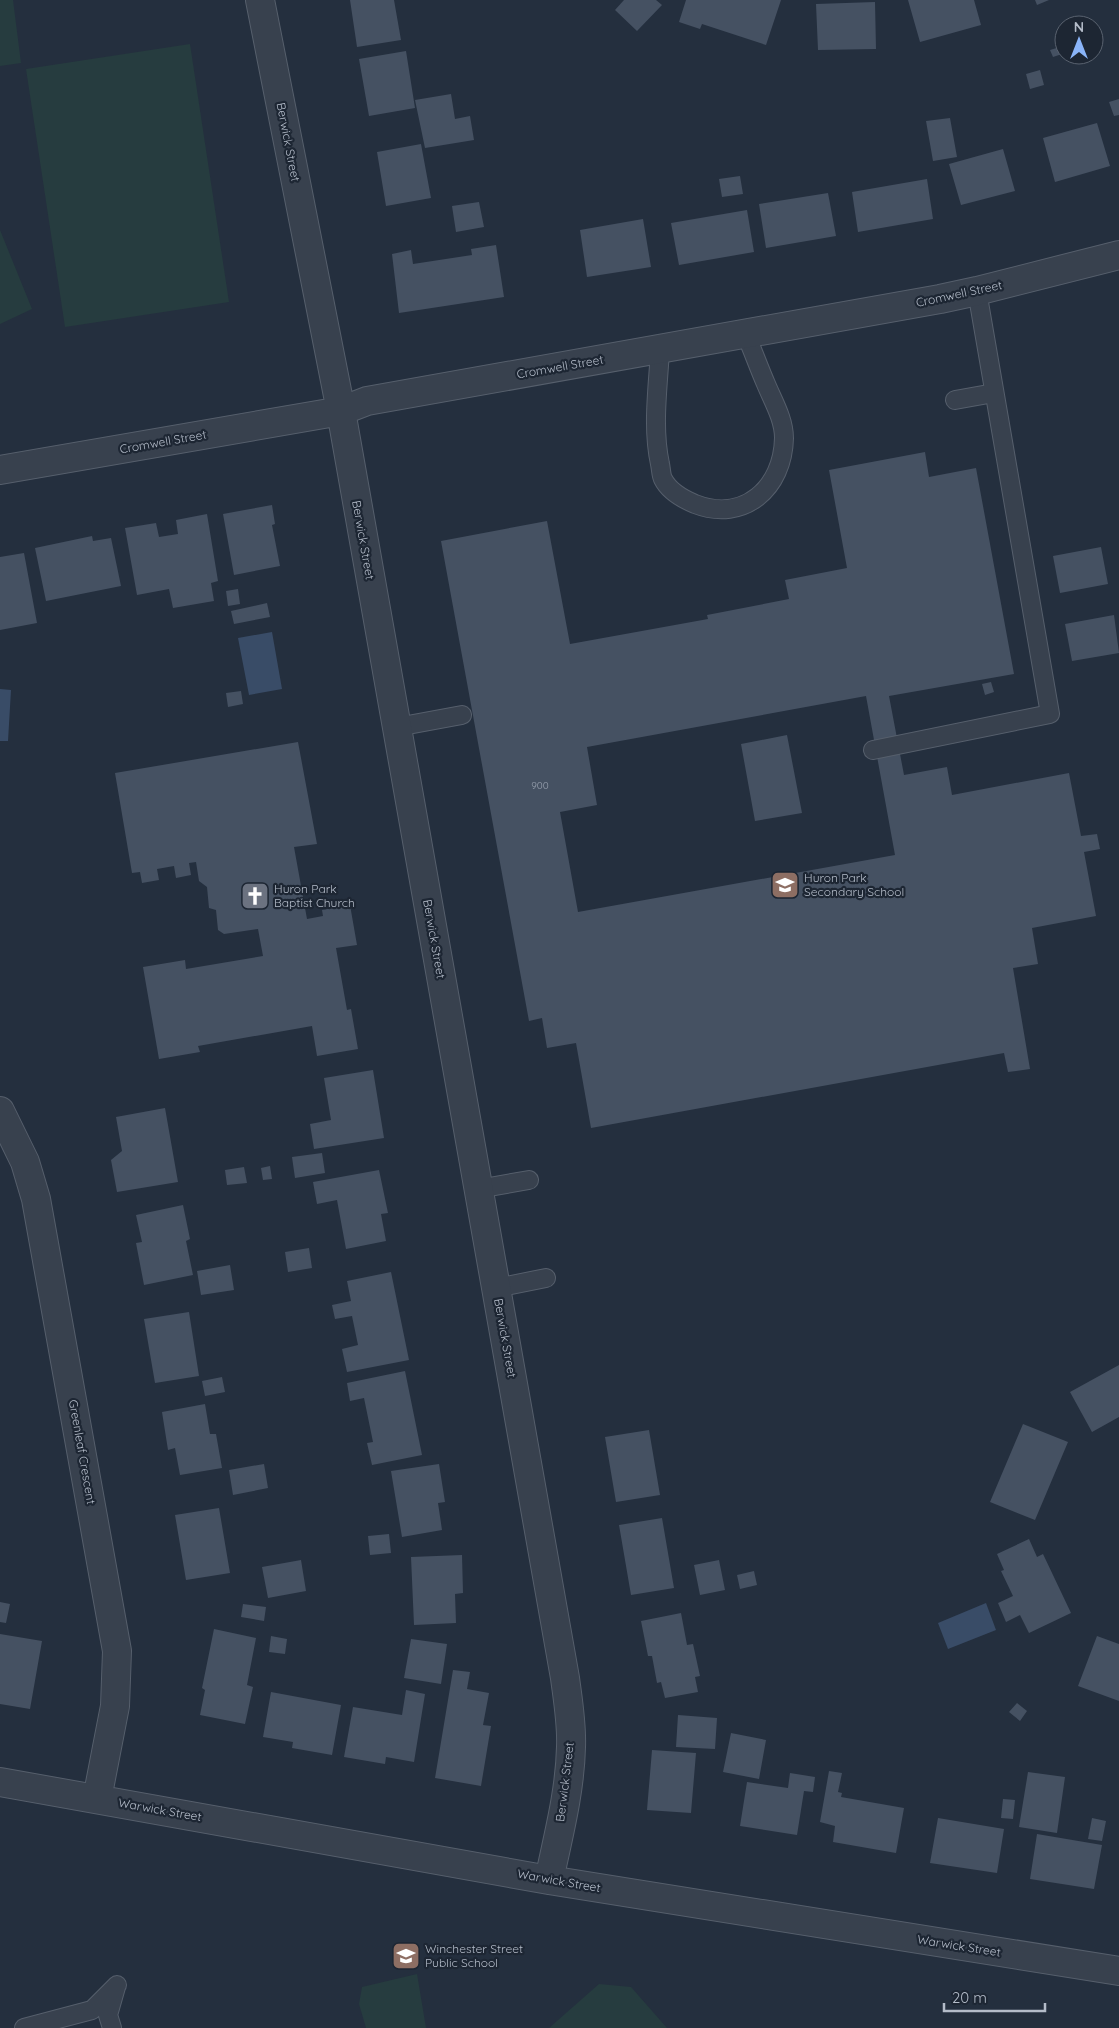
<svg xmlns="http://www.w3.org/2000/svg" width="1119" height="2028" font-family="Quicksand,sans-serif">
<style>
.green{fill:#263c3f}
.water{fill:#394c67}
.building{fill:#455162;fill-rule:evenodd}
.lines{fill:none;stroke-linecap:round;stroke-linejoin:round}
.service-casing{stroke:#565f6c;stroke-width:20}
.minor-casing{stroke:#565f6c;stroke-width:30}
.service{stroke:#38414e;stroke-width:18}
.minor{stroke:#38414e;stroke-width:28}
.labels{text-anchor:middle;stroke-width:4.5;stroke-linejoin:round;paint-order:stroke}
.number-label{font-size:10px;fill:#98a1af}
.street-label{font-size:12px;fill:#b4bcc9;stroke:#1d2633}
.poi-label{font-size:12px;fill:#b4bcc9;stroke:#1d2633;text-anchor:start}
</style>
<rect width="100%" height="100%" fill="#242f3e"/>
<path class="green" d="M0,0h13l8,63 -21,3z
M190,44l39,258 -164,25 -39,-258z
M0,230l32,79 -32,15z
M417,1974l9,54h-60l-7,-24 3,-17z
M599,1984l32,3 36,41h-118z"/>
<path class="water" d="M272,632l10,57 -33,6 -11,-57z
M0,689l11,1 -3,51h-8z
M986,1603l10,27 -48,19 -10,-26z"/>
<path class="building" d="M350,0h44l7,40 -44,7z
M624,0h32l6,5 -25,26 -22,-21z
M686,0h95l-15,45 -64,-21 -2,5 -21,-7z
M908,0h66l7,25 -61,17z
M1035,0h14l-12,5z
M875,2l1,47 -58,1 -2,-46z
M1060,47l2,7 -9,3 -3,-7z
M406,51l9,57 -46,8 -10,-57z
M1040,70l4,15 -14,4 -4,-15z
M451,94l4,25 15,-3 4,24 -49,8 -10,-48z
M1119,99v16l-5,1 -5,-14z
M950,118l7,39 -24,4 -7,-40z
M1097,123l13,43 -55,16 -12,-44z
M421,144l10,54 -45,8 -9,-54z
M1003,149l12,42 -54,14 -12,-41z
M740,176l3,18 -21,3 -3,-18z
M927,179l6,40 -75,13 -6,-40z
M828,193l8,43 -70,12 -7,-44z
M479,202l5,25 -28,5 -4,-26z
M747,210l7,42 -75,13 -8,-42z
M643,219l8,48 -64,10 -7,-47z
M496,245l8,52 -105,16 -7,-59 19,-4 2,14 59,-9 -1,-6z
M925,452l4,25 47,-9 38,206 -125,22 15,79 43,-8 5,28 117,-22 12,63 16,-2 3,15 -16,3 12,64 -64,12 6,36 -25,4 17,101 -22,3 -4,-19 -413,75 -15,-85 -29,5 -5,-30 -13,3 -88,-480 106,-20 23,123 138,-25 -1,-4 82,-16 -4,-19 62,-12 -18,-98zM866,696l29,159 -317,57 -18,-100 37,-7 -10,-58z
M272,505l3,19 -3,1 8,41 -46,9 -11,-61z
M207,514l11,67 -7,2 3,18 -41,7 -4,-19 -32,6 -12,-67 31,-5 3,14 19,-3 -2,-14z
M92,536l1,5 18,-3 10,48 -75,15 -11,-53z
M1101,547l7,37 -48,9 -7,-37z
M24,553l13,70 -37,7v-73z
M238,589l2,15 -12,2 -2,-15z
M267,603l3,14 -36,7 -3,-13z
M1114,615l5,38 -47,8 -7,-37z
M991,682l3,10 -9,3 -3,-11z
M241,691l2,13 -15,3 -2,-14z
M787,735l15,78 -47,8 -14,-77z
M298,742l19,102 -23,3 13,72 16,-3 -1,-6 28,-5 7,40 -21,3 11,62 4,-1 7,40 -41,7 -5,-30 -114,20 2,6 -41,7 -16,-92 42,-7 1,9 77,-13 -5,-27 -34,5 -6,-4 -2,-20 -7,-2 -2,-21 -8,-6 -3,-19 -7,1 2,12 -15,3 -2,-12 -17,3 2,11 -17,3 -2,-11 -8,1 -17,-100z
M373,1070l11,68 -70,11 -4,-25 21,-4 -7,-42z
M165,1108l13,74 -61,10 -6,-32 11,-9 -6,-34z
M322,1153l3,20 -30,5 -3,-21z
M270,1166l2,13 -9,1 -2,-12z
M244,1167l3,16 -20,2 -2,-15z
M379,1170l9,43 -7,1 5,27 -40,8 -9,-49 -20,4 -4,-22z
M183,1205l7,34 -4,2 7,34 -49,10 -8,-42 6,-1 -6,-27z
M309,1248l3,20 -24,4 -3,-20z
M230,1265l4,25 -33,5 -4,-24z
M391,1272l18,88 -62,12 -5,-23 16,-4 -6,-29 -17,3 -3,-14 19,-4 -4,-20z
M189,1312l10,64 -44,7 -11,-64z
M1119,1365v52l-27,15 -22,-40z
M405,1371l17,84 -50,10 -5,-22 6,-1 -9,-44 -14,3 -3,-18z
M222,1377l3,15 -20,4 -3,-15z
M205,1404l5,30h6l6,34 -42,7 -5,-27 -7,2 -6,-38z
M1023,1424l45,18 -33,78 -45,-18z
M649,1430l11,65 -44,7 -11,-65z
M264,1464l4,24 -35,7 -4,-25z
M439,1464l6,38 -7,1 4,27 -40,7 -11,-66z
M219,1508l11,65 -44,7 -11,-65z
M662,1518l12,70 -43,7 -12,-70z
M389,1534l2,19 -21,2 -2,-19z
M1029,1539l8,18 6,-3 28,59 -42,20 -9,-18 -14,7 -8,-19 15,-7 -12,-25 3,-1 -7,-16z
M462,1555l1,38 -8,1 1,29 -42,2 -3,-68z
M301,1560l5,31 -38,7 -6,-31z
M719,1560l6,30 -25,5 -6,-30z
M754,1571l3,14 -17,4 -3,-14z
M0,1602l10,2 -4,19 -6,-1z
M243,1604l23,3 -2,14 -23,-4z
M681,1613l6,32 6,-1 7,32 -5,1 3,15 -33,6 -4,-16 -4,1 -5,-27h-4l-7,-35z
M214,1629l42,9 -9,47 6,2 -8,37 -45,-9 5,-25 -3,-2z
M0,1634l42,7 -12,68 -30,-5z
M271,1636l16,3 -2,15 -16,-2z
M1097,1636l22,8v57l-41,-15z
M411,1639l36,5 -6,40 -37,-6z
M453,1670l17,2 -3,17 22,4 -6,32 8,1 -10,60 -46,-8z
M406,1690l19,4 -11,68 -28,-5 -1,7 -41,-7 9,-50 49,8z
M271,1692l70,13 -9,50 -40,-7 1,-6 -30,-5z
M1017,1703l10,8 -7,10 -11,-9z
M678,1715l39,3 -2,31 -39,-2z
M731,1733l35,7 -7,39 -36,-7z
M652,1750l44,3 -5,60 -44,-3z
M829,1771l13,2 -4,19 4,1 -1,4 63,11 -8,45 -63,-11 2,-16 -15,-4z
M1028,1772l37,5 -8,56 -38,-6z
M790,1773l25,4 -2,15 -9,-1 -7,44 -57,-9 7,-44 41,6z
M1003,1799l12,1 -2,19 -12,-1z
M938,1818l66,11 -7,44 -67,-10z
M1092,1818l14,3 -4,20 -14,-2z
M1037,1834l65,11 -8,44 -64,-10z"/>
<g class="lines">
<defs>
<path id="service" d="M660,350c-2,38 -8,77 0,114 1,4 1,11 3,15 6,12 20,20 32,25 49,19 88,-16 89,-66 0,-19 -11,-37 -18,-54 -7,-16 -13,-33 -20,-49
M955,400l39,-7
M397,727l65,-12
M873,750l177,-36 -73,-423
M478,1189l51,-9
M496,1288l50,-10
M24,2028l68,-18 25,-25
M112,2028l-4,-13 8,-28"/>
<path id="minor" d="M260,0l81,411 224,1267c3,23 7,46 6,69 -1,45 -13,90 -22,133
M0,470l341,-59 26,-10 573,-102 37,-8 142,-36
M0,1111l25,51 11,37 81,452 -2,55 -18,93
M0,1782l549,98 570,91"/>
</defs>
<use href="#service" class="service-casing"/>
<use href="#minor" class="minor-casing"/>
<use href="#service" class="service"/>
<use href="#minor" class="minor"/>
</g>
<defs>
<symbol id="school-square" viewBox="-11 -11 22 22"><rect x="-9" y="-9" width="18" height="18" rx="4" fill="#8d6e63" stroke="#1d2633"/><path d="M0-5L7-2L0 1L-7-2ZM-4 1L0 2.5L4 1V4Q0 6-4 4Z" fill="#fff"/></symbol>
<symbol id="church-square" viewBox="-11 -11 22 22"><rect x="-9" y="-9" width="18" height="18" rx="4" fill="#6b7280" stroke="#1d2633"/><path d="M-1.2-6h2.4v3.5h3.3v2.4h-3.3V6h-2.4V-.1h-3.3v-2.4h3.3Z" fill="#fff"/></symbol>
</defs>
<g fill-rule="evenodd">
<use href="#school-square" x="769" y="869" width="32" height="32"/>
<use href="#church-square" x="239" y="880" width="32" height="32"/>
<use href="#school-square" x="390" y="1940" width="32" height="32"/>
</g>
<g class="labels">
<g class="number-label">
<text x="540" y="789">900</text>
</g>
<g class="street-label">
<text transform="translate(288 142) rotate(79)" y="4">Berwick Street</text>
<text transform="translate(959 294) rotate(-12)" y="4">Cromwell Street</text>
<text transform="translate(560 367) rotate(-10)" y="4">Cromwell Street</text>
<text transform="translate(163 442) rotate(-10)" y="4">Cromwell Street</text>
<text transform="translate(363 540) rotate(80)" y="4">Berwick Street</text>
<text transform="translate(434 939) rotate(80)" y="4">Berwick Street</text>
<text transform="translate(505 1338) rotate(80)" y="4">Berwick Street</text>
<text transform="translate(82 1452) rotate(80)" y="4">Greenleaf Crescent</text>
<text transform="translate(565 1782) rotate(-83)" y="4">Berwick Street</text>
<text transform="translate(160 1810) rotate(10)" y="4">Warwick Street</text>
<text transform="translate(559 1881) rotate(10)" y="4">Warwick Street</text>
<text transform="translate(959 1946) rotate(9)" y="4">Warwick Street</text>
</g>
<g class="poi-label">
<text x="804" y="882">Huron Park<tspan x="804" dy="14">Secondary School</tspan></text>
<text x="274" y="893">Huron Park<tspan x="274" dy="14">Baptist Church</tspan></text>
<text x="425" y="1953">Winchester Street<tspan x="425" dy="14">Public School</tspan></text>
</g>
</g>
<g transform="translate(1079 40)"><circle r="24" fill="#1d2633" stroke="#59626f"/>
<path d="M0-4L9 19L0 12L-9 19Z" fill="#8ab4f8"/>
<text y="-8" font-size="14" font-weight="bold" text-anchor="middle" fill="#b4bcc9">N</text>
</g>
<path d="M944 2003v8h101v-8" fill="none" stroke="#b4bcc9" stroke-width="2.5"/>
<text x="952" y="2003" font-size="15" fill="#b4bcc9" stroke="#1d2633" stroke-width="4" paint-order="stroke">20 m</text>
</svg>
